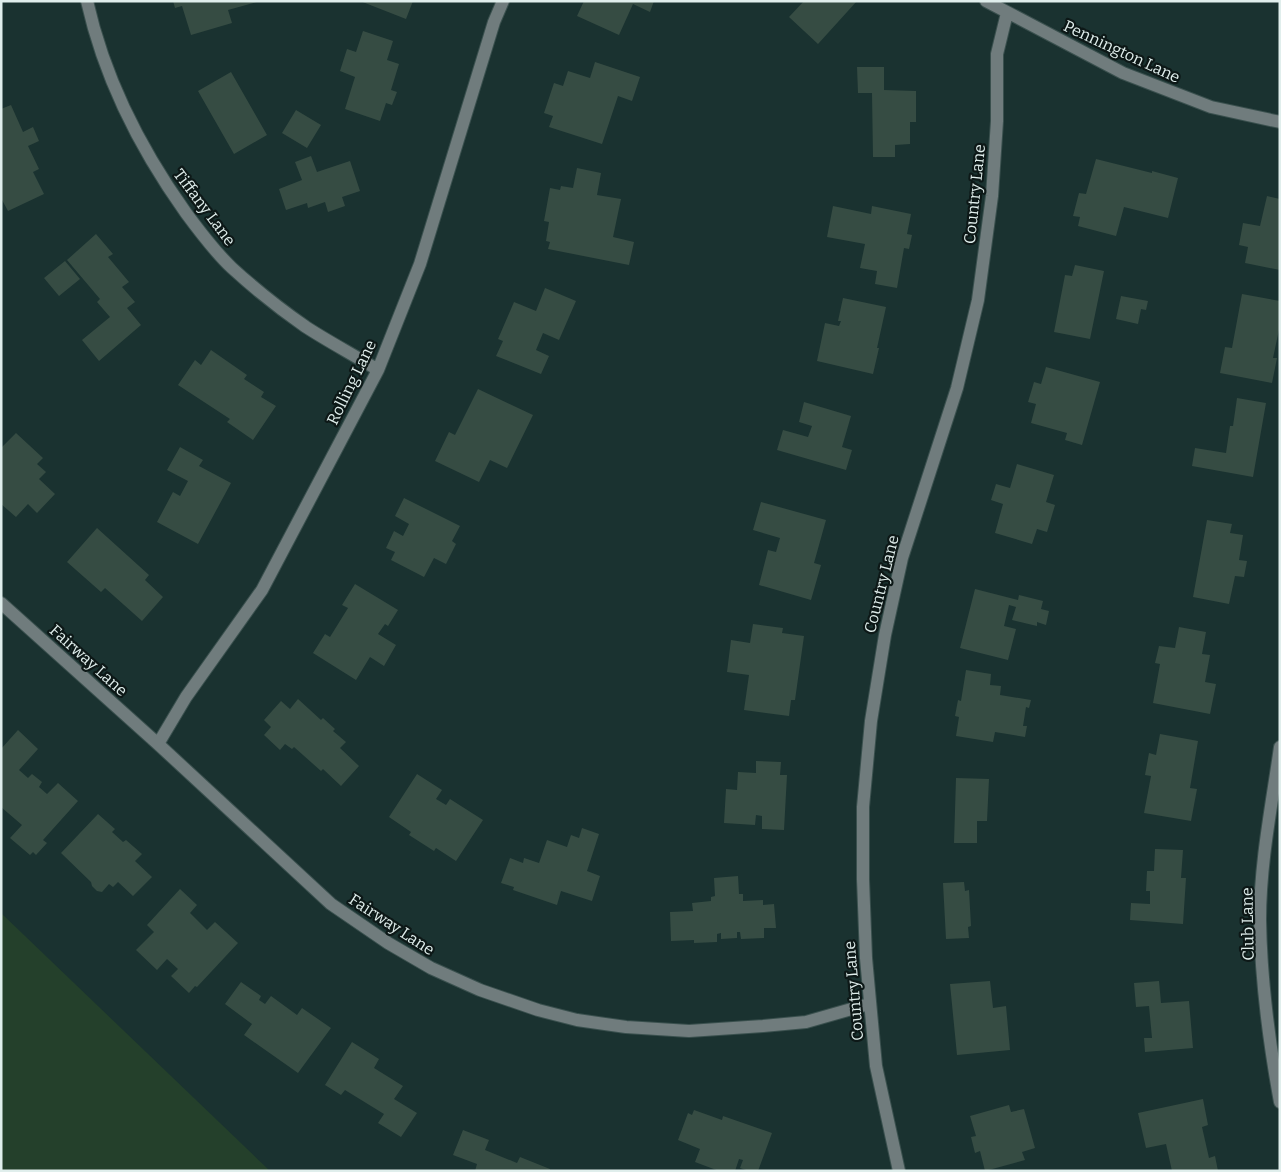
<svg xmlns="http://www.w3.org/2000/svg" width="1281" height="1172" font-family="Bitter,serif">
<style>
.green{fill:#24402b}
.building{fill:#364c43}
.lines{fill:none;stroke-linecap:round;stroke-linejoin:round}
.minor-casing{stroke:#3a504e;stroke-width:14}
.minor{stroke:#707c7d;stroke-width:12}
.labels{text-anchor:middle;stroke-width:4.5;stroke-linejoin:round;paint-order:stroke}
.street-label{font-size:16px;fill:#e0eeec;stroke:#0d1817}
</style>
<rect width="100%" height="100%" fill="#1a3230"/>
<path class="green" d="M1,913l269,258h-269z"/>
<path class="building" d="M173,1h84v1l-29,8 4,13 -41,12 -9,-29 -7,2z
M360,1h53l-7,18z
M584,1h70l-4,11 -17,-8 -14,31 -42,-19z
M804,1h53l-39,43 -29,-27z
M363,31l30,10 -6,19 12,4 -8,26 6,2 -5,13 -6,-2 -6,18 -35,-12 10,-32 -15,-6 7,-22 9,3z
M595,62l45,15 -8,24 -14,-5 -16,48 -53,-17 4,-11 -9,-3 10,-30 9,3 5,-15 22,7z
M857,67h27v23l32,1v31h-6v22l-15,1v12h-22l-1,-64h-14z
M231,72l36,63 -33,19 -36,-63z
M11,105l12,27 10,-5 6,14 -11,5 11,23 -6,3 11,22 -36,17 -7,-13v-89z
M296,110l25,15 -14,23 -25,-15z
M311,156l6,16 33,-11 10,30 -18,6 3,9 -17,6 -3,-10 -17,6 -1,-5 -21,7 -7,-21 23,-9 -7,-18z
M1096,159l56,14v-2l26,7 -10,40 -44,-11 -8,29 -38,-10 2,-9 -7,-1 6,-23 7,1z
M577,168l24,5 -4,22 24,4 -8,38 21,5 -5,23 -81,-16 2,-7 -4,-1 3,-19 -5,-1 6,-33 10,2 1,-4 12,2z
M1267,196l13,3v71l-35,-7 3,-16 -9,-2 4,-22 17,3z
M833,206l38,8 1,-8 39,8 -4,20 5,1 -3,14 -5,-1 -7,40 -22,-4 2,-13 -17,-3 5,-24 -38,-7z
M96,234l17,20 -5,3 21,25 -7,5 13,15 -8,6 14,17 -42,36 -17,-21 28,-23 -13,-15 3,-3 -33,-39z
M65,261l15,18 -21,17 -15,-18z
M1075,265l29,6 -14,68 -36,-7 11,-57 7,1z
M545,288l31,13 -17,39 -16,-7 -7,17 13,6 -8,18 -45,-18 7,-15 -5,-2 16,-37 22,9z
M1242,294l38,7v24l-7,33h4l-5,25 -52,-10 5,-26 7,1z
M1121,296l27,5 -2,9 -5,-1 -3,15 -22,-5z
M843,298l43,9 -9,41h2l-6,26 -56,-13 8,-38 14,3 2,-5h-3z
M211,350l36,25 -3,4 20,13 -3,5 15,9 -23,34 -26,-18 3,-3 -52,-34 17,-25 6,5z
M1046,367l54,15 -18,63 -17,-5 2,-7 -36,-10 5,-19 -8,-2 6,-20 7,2z
M478,389l55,26 -26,53 -17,-8 -11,22 -44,-21 14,-29 6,3z
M1237,398l29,5 -13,74 -61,-11 3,-18 31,5 4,-27h3z
M804,402l47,14 -9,31 10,3 -6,20 -69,-20 6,-20 25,7 4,-11 -13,-4z
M16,433l27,25 -6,6 9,8 -7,7 16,15 -18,19 -9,-9 -12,13 -15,-13v-56z
M180,447l23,13 -4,6 32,17 -33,61 -41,-22 16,-30 7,4 8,-15 -21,-11z
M1017,464l37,11 -8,27 9,3 -8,27 -10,-3 -5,15 -37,-11 8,-29 -12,-4 5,-16 14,4z
M404,498l56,28 -8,15 4,3 -10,20 -12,-6 -10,19 -33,-17 4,-8 -9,-4 8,-17 9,5 6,-12 -14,-8z
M761,502l65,18 -12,43 7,2 -10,35 -52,-15 9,-35 8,2 4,-14 -27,-8z
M1207,520l25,4 -2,9 13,2 -4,25 8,1 -3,16 -9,-1 -6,28 -36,-7z
M97,528l52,47 -4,5 18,17 -21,24 -37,-33 -4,4 -34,-30z
M355,584l43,26 -10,16 -3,-2 -7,10 18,11 -12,21 -14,-9 -14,23 -43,-27 12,-19 5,3 18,-29 -6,-3z
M975,589l43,11 1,-5 24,6 -2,8 8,2 -3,14 -9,-3v4l-25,-6 4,-13 -7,-2 -5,21 12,3 -8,31 -48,-12z
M753,624l30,4 -1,5 22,3 -9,64h-4l-2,16 -45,-6 5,-35 -22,-3 4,-32 19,3z
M1179,627l27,5 -4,22 8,1 -5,27 11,2 -6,30 -57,-11 7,-39 -5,-1 4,-17 16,2z
M966,670l25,4 -1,11 11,1 -1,9 31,5 -2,8 -3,-1 -3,19h4l-2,11 -30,-5 -2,10 -37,-6 3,-19 -4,-1 3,-16 3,1z
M298,699l23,21 2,-2 12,11 -2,2 13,11 -6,6 19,18 -18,20 -18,-17 -2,2 -27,-24 -2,2 -7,-5 -5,6 -16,-15 7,-8 -7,-7 17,-19 9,8z
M18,730l20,19 -19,21 9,8 4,-4 10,8 -3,5 8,7 11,-11 20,18 -35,39 4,3 -11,12 -3,-3 -3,3 -20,-17 12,-13 -21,-18v-58z
M1160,734l38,7 -8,47 7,1 -6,32 -47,-8 7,-37 -6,-1 4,-22 7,2z
M756,761l25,1 -1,13h7l-3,55 -22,-1v-13l-6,-1 -1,10 -31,-2 2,-34 11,1 1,-18 18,1z
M417,774l25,16 -6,9 10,6 4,-6 33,21 -27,41 -20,-13 -2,3 -25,-16 2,-3 -22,-15z
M956,778l33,1 -2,42h-10v22h-23z
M98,814l17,15 -3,3 11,10 3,-2 16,14 -7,7 17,16 -19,19 -15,-14 -5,5 -4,-3 -7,8 -5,-1 -5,-5 -1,-4 -30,-29z
M582,828l17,6 -12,37 13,5 -8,25 -31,-10 -4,14 -44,-15 1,-3 -13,-4 9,-25 13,5 1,-5 15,5 8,-23 20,7 4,-12 8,3z
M1155,849l28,1 -2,28h5l-3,46 -53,-4 1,-17 19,1v-13h-4l1,-20h7z
M738,876l1,18h4v7l20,-1v5l11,-1 2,24h-12v10l-23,1 -1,-7h-3v6l-16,1v-6l-4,1v8l-23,1v-3l-23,1 -1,-29 23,-1 -1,-8 19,-2v-4l4,-1 -1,-18z
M964,882l1,9 4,-1 2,36 -3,1 1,11 -23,1 -3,-56z
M180,889l17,16 -7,8 17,17 8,-8 23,21 -41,44 -2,-1 -6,7 -18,-17 7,-7 -11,-10 -10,11 -21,-20 18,-18 -7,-7z
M990,981l3,27 13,-2 4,44 -53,5 -7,-71z
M1159,981l2,22 28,-2 4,47 -48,4 -1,-14h8l-3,-32 -13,1 -2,-24z
M241,982l20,14 -2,4 6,4 6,-8 26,19 5,-7 29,20 -33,45 -54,-38 8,-11 -27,-20z
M352,1042l27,17 -5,9 29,18 -9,13 23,14 -16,24 -23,-14 6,-9 -39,-24 -4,5 -16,-10z
M1203,1099l5,26 -6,2 7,31 6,-2 3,15h-46l-6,-27 -20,4 -8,-35z
M1009,1105l2,7 13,-3 11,39 -13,4 3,8 -40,11 -5,-20 -5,2 -4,-16 5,-1 -6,-20z
M694,1110l28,10 1,-4 49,17 -14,38h-9l-9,-3 3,-8 -4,-1 -4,12h-16l-24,-9 5,-13 -22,-9 10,-27 4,2z
M463,1130l26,10 -4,10 32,13 3,-6 30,12v2h-75l2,-7 -24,-9z"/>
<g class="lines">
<defs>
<path id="minor" d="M87,1c17,76 54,149 99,212 14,19 29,39 46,55 23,21 48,41 74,59 23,15 48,28 72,43
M986,1l137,72 88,34 69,15
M1,603l157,141 173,160 57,39 43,25 49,22 58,20 39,10 49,7 63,4 74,-5 43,-4 63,-18
M158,744l28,-47 76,-107 116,-220 42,-106 74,-242 9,-21
M1280,747c-8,57 -20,115 -20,173 1,61 9,122 20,182
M899,1171l-23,-105 -10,-108 -3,-79v-72l8,-86 14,-86 17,-77 55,-170 21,-88 14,-104 5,-75v-67l10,-41"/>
</defs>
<use href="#minor" class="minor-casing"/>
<use href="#minor" class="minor"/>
</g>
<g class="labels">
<g class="street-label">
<text transform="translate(1122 51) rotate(25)" y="6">Pennington Lane</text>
<text transform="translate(974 194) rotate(-84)" y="6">Country Lane</text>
<text transform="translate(205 207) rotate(53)" y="6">Tiffany Lane</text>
<text transform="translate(351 382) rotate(-64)" y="6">Rolling Lane</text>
<text transform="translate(881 584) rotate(-76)" y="6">Country Lane</text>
<text transform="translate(89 660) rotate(42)" y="6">Fairway Lane</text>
<text transform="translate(392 924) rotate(33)" y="6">Fairway Lane</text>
<text transform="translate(1247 924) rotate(-91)" y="6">Club Lane</text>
<text transform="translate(853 991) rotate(-95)" y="6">Country Lane</text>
</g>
</g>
<rect width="1281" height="1172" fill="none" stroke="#e0eeec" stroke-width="5"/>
</svg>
